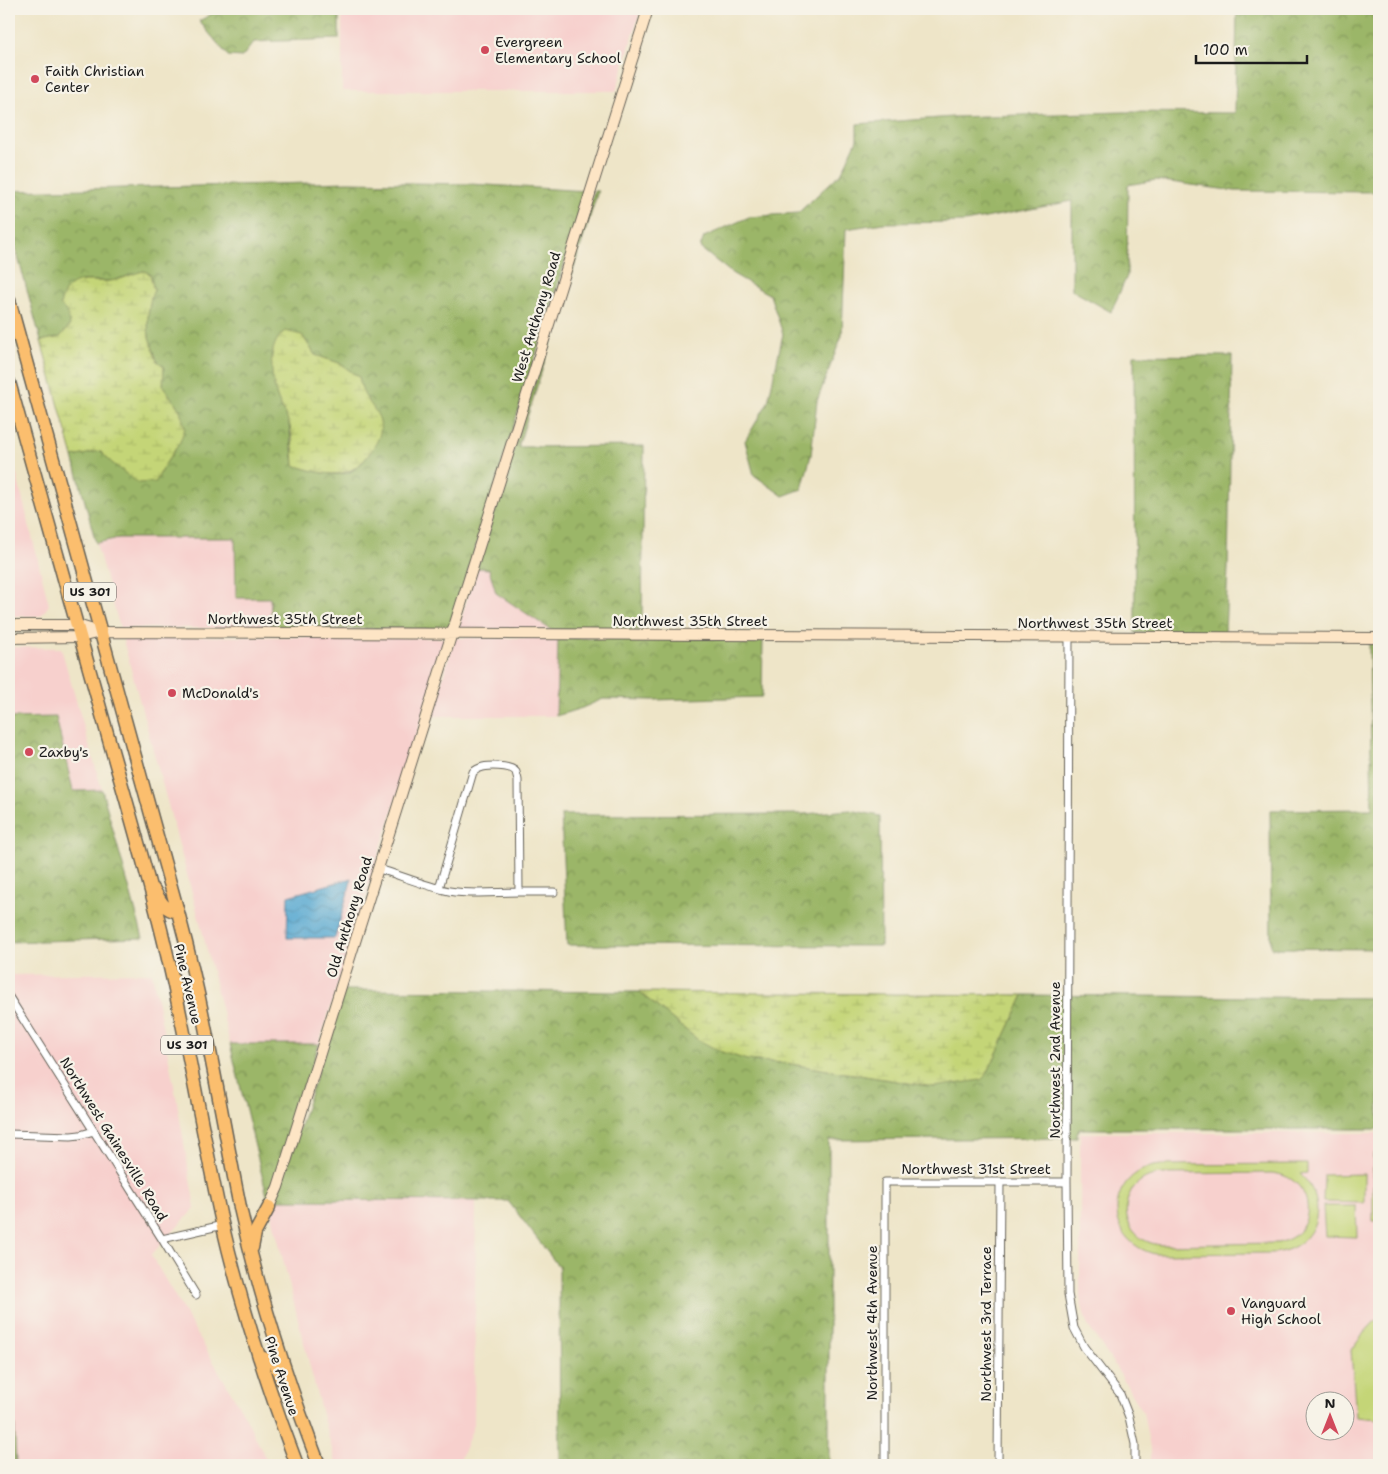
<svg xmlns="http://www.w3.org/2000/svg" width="1388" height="1474" font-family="'Shantell Sans',sans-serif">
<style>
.built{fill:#f7d0cd;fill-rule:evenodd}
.grass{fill:#c4d577;stroke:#70784a;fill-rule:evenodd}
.forest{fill:url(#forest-crowns);stroke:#5c6942;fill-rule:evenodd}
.wetland{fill:url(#wetland-marsh);stroke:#70784a}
.water{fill:url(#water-waves);stroke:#396276}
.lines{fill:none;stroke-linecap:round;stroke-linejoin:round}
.street-casing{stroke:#666258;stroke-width:9}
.secondary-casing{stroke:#666258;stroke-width:12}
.highway-casing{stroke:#666258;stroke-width:15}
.street{stroke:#fff;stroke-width:7}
.secondary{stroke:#fde5c5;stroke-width:10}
.highway{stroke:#fbbe6e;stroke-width:12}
.poi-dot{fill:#d1495b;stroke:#f7f3e8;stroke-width:2}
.labels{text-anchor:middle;stroke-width:4.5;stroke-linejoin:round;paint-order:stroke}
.shield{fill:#f7f3e8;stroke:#5e5c59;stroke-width:1}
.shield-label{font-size:12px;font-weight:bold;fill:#1c1c1c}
.poi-label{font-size:14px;fill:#1c1c1c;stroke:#f7f3e8;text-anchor:start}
.street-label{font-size:14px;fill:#1c1c1c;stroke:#f7f3e8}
</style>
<defs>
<pattern id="forest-crowns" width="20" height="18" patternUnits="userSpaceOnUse" patternTransform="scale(1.25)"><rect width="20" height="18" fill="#9bb668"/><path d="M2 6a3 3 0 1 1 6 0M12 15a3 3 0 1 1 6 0" fill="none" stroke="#7e9355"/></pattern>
<pattern id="wetland-marsh" width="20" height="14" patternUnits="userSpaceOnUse" patternTransform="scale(1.25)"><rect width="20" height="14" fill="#c4d577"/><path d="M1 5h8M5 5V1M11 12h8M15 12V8" fill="none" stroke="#a8b666"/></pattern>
<pattern id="water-waves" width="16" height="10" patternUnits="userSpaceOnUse" patternTransform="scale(1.25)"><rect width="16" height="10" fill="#56a8d1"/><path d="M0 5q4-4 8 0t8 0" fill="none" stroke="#4688a9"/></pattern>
</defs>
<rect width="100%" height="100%" fill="#f7f3e8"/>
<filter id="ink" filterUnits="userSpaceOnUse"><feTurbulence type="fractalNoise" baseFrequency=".02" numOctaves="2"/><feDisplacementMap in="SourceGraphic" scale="10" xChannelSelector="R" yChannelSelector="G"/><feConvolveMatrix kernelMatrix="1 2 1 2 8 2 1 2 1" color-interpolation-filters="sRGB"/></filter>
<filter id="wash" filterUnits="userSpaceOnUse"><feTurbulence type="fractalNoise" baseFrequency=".0096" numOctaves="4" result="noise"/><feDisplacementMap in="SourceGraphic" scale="20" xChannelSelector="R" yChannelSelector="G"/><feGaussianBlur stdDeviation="1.12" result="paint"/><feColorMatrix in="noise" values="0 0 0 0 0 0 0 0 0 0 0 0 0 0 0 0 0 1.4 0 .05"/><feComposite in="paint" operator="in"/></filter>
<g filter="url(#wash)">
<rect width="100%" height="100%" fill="#eee5c8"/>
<path class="built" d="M342,9h299l-25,82h-274z
M9,444l40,161 -8,11h-32z
M119,538h117v59l34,1 2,30h-152l-24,-85z
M477,568l12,1 8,24 54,37 -93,-1z
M122,636l325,2 -128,406h-89l-30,-122z
M455,638h103l-2,78h-125z
M9,647l52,1 41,142 -29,1 -18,-74 -46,1z
M152,973l24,123 19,112 -44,47 94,161 24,49h-253l-5,-146 -2,-4v-340z
M1080,1133h299v332h-229v-16l-7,-37 -28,-46 -28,-42 -7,-26zM1316,1402h30v30h-30z
M276,1200l200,1 -2,224 -16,40h-121l-12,-39 -54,-214z"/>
<path class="grass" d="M1377,1150h2v71h-6v-65z
M1307,1164v9l-7,1c32,29 16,76 -28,79l-117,1c-54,-13 -49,-84 6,-89zM1161,1174l111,-1c43,4 49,60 6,70l-116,2c-47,-3 -48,-67 -1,-71z
M1364,1174v29l-41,-1 1,-27z
M1323,1206h33l1,31 -32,-1z
M1379,1317v102l-23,-2 -5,-67 10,-14z"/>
<path class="forest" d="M219,9h120v30l-85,3 -12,15 -14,-1 -29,-35 20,-11z
M1237,9h142v183l-144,-1 -79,-11 -28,5 -1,91 -16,36 -39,-22v-89l-107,21 -82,1 -37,6 -4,106 -25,66 -6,54 -9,34 -19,7 -29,-21 -9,-34 23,-39 15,-68 -13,-39 -37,-21 -33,-26 4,-11 45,-20 49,-4 44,-41 15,-32v-16l96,-7 171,-5 111,1z
M348,182l122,2 117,7 -137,438 -178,-1 -2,-30h-34l-1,-60h-116l-23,5 -23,-86 27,-7 12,13 9,7 34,12 7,-13 18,-27v-32l-17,-24 1,-20 -7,-5 -8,-24 -1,-11v-11l3,-18 3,-7 -4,-16 -6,-3 -32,10h-33l-12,31 3,13 -9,12 -20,4 -32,-117v-33zM302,335l13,20 24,8 20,14 3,14 8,14 -2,51c-5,5 -11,13 -19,16 -15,6 -40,-2 -55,-7l-5,-41z
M594,191h4l-80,256 126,-1 -2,184h-91l-55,-37 -7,-24 -12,-1z
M1134,355l98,1 -4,212 -3,65h-90z
M558,638l205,1 -1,58 -109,3 -50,-1 -21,9 -26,8z
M1369,643h10v306l-108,-1 -1,-138 102,-1z
M56,717l17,74 29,-1 41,148 -134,4v-224z
M850,810l30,6 1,130 -314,-1 -6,-130 244,-1z
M344,990l295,2 58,47 50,21 37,3 150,24 53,-13 37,-79 355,3v131h-299l-3,4v5l-248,2v325h-269l-1,-198 -51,-66 -232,-1z
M230,1044h89l-44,141 -7,15z
M9,1315l2,4 5,146h-7z"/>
<path class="wetland" d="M144,271l6,3 4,16 -3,7 -3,18v11l1,11 8,24 7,5 -1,20 17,24 5,18 -5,14 -18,27 -6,13 -18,1 -26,-20 -12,-12 -27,6 -32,-116 19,-4 10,-12 -3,-13 -7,-7c8,-32 26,-22 50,-24 12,-1 23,-8 34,-10z
M285,331l17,4 13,20 24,8 20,14c1,4 2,10 4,15 4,9 15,20 17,29 2,13 -2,19 -8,29 -21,32 -45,26 -78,15 -1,-13 -1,-27 -4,-39 -3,-9 -10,-20 -13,-29 -6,-21 -11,-52 8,-66z
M639,992l385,3 -37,79 -6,6 -47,7 -150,-24 -37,-3 -28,-9 -22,-12z"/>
<path class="water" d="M352,878l-17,60h-48l1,-42z"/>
</g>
<g filter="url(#ink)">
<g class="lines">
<defs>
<path id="street" d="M1069,637l-2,545 1,112 6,34 10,19 36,47 9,23 6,27v21
M379,869c23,7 46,17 70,22 21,4 48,1 70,1l-1,-112c0,-1 -2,-7 -2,-8 -5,-7 -29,-7 -36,-4 -3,1 -4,2 -7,4l-34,116
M519,892h35
M9,997l153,242 34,56
M9,1134l62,2 9,-1 14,-4
M162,1239l61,-14
M885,1465v-283h182
M998,1465l2,-283"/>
<path id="secondary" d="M9,625h68l23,7
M9,638l71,-1 21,-5 1278,6
M269,1207l9,-20 370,-1178"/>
<path id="highway" d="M9,300l169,612c11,41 21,83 29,125 12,58 22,117 34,175 19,86 47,171 78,253
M9,382c33,119 67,239 100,358 21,74 43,148 60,223 20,86 34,174 53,260 19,82 45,163 75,242
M154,890c7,13 10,19 24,22
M252,1248l3,-15 14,-26
M259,1357c16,3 17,8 22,22"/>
</defs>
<use href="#street" class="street-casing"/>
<use href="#secondary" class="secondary-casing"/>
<use href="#highway" class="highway-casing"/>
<use href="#street" class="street"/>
<use href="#secondary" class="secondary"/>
<use href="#highway" class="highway"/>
</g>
</g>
<g class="poi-dot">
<circle cx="485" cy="50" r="5"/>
<circle cx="35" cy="79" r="5"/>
<circle cx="172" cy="693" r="5"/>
<circle cx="29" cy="752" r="5"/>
<circle cx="1231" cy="1311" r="5"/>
</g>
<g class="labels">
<g class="shield">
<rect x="64" y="582.5" width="52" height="19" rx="4"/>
<rect x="161" y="1035.5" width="52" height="19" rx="4"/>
</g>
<g class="shield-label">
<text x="90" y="596">US 301</text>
<text x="187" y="1049">US 301</text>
</g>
<g class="poi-label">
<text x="495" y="47">Evergreen<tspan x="495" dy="16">Elementary School</tspan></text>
<text x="45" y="76">Faith Christian<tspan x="45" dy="16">Center</tspan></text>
<text x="182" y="698">McDonald's</text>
<text x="39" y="757">Zaxby's</text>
<text x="1241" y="1308">Vanguard<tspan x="1241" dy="16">High School</tspan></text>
</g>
<g class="street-label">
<text transform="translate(536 317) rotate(-73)" y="5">West Anthony Road</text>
<text x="285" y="624">Northwest 35th Street</text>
<text x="690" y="626">Northwest 35th Street</text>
<text x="1095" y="628">Northwest 35th Street</text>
<text transform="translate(349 917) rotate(-73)" y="5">Old Anthony Road</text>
<text transform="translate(188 984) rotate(77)" y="5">Pine Avenue</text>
<text transform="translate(1055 1060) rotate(-90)" y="5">Northwest 2nd Avenue</text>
<text transform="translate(114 1139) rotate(58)" y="5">Northwest Gainesville Road</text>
<text x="976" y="1174">Northwest 31st Street</text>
<text transform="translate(872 1323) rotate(-90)" y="5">Northwest 4th Avenue</text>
<text transform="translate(986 1324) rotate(-90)" y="5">Northwest 3rd Terrace</text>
<text transform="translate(282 1376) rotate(72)" y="5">Pine Avenue</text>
</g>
</g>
<rect width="1388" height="1474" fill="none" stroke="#f7f3e8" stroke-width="30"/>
<g transform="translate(1330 1416)"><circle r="24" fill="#f7f3e8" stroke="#9f9d96"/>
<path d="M0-4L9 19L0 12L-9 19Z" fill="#d1495b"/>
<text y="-8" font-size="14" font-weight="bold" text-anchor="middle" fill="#1c1c1c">N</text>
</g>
<path d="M1196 55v8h111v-8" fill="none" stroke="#1c1c1c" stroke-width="2.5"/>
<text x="1203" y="55" font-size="15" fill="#1c1c1c" stroke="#f7f3e8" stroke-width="4" paint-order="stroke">100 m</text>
</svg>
